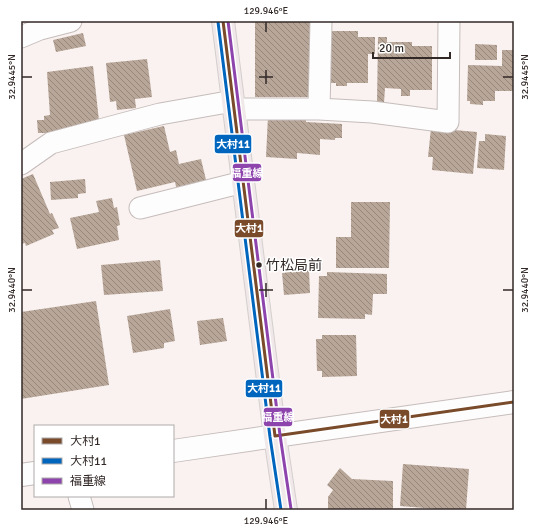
<svg xmlns="http://www.w3.org/2000/svg" width="535" height="531" font-family="Signika,'Noto Sans JP',sans-serif">
<style>
.building{fill:url(#building-back-hatch)}
.lines{fill:none;stroke-linecap:round;stroke-linejoin:round}
.minor-casing{stroke:#c5bdbb;stroke-width:23}
.tertiary-casing{stroke:#c5bdbb;stroke-width:24}
.secondary-casing{stroke:#c5bdbb;stroke-width:24}
.trunk-casing{stroke:#d4cfce;stroke-width:24}
.minor{stroke:#fefdfd;stroke-width:21}
.tertiary{stroke:#fefdfd;stroke-width:22}
.secondary{stroke:#fefdfd;stroke-width:22}
.trunk{stroke:#f0e8e9;stroke-width:22}
.bus-1-casing{stroke:#fff;stroke-width:6}
.bus-2-casing{stroke:#fff;stroke-width:6}
.bus-3-casing{stroke:#fff;stroke-width:6}
.bus-1{stroke:#7a4b2a;stroke-width:3}
.bus-2{stroke:#0065bd;stroke-width:3}
.bus-3{stroke:#8e44ad;stroke-width:3}
.ticks{fill:none;stroke:#322927;stroke-width:1.5}
.bus-dot{fill:#322927;stroke:#fff;stroke-width:1.5}
.labels{text-anchor:middle;stroke-width:3;stroke-linejoin:round;paint-order:stroke}
.bus-label{font-size:14px;fill:#322927;stroke:#fff;text-anchor:start}
.line-badge{stroke:#fff;stroke-width:1.5}
.badge-label{font-size:11px;text-anchor:middle;font-weight:bold;fill:#fff}
.neatline{fill:none;stroke:#322927;stroke-width:1.5}
.ticks-label{font-size:10px;text-anchor:middle;fill:#322927}
</style>
<defs>
<pattern id="building-back-hatch" width="6" height="6" patternUnits="userSpaceOnUse"><rect width="6" height="6" fill="#b8a799"/><path d="M-1 5l2 2M0 0l6 6M5-1l2 2" fill="none" stroke="#96887d"/></pattern>
</defs>
<rect width="100%" height="100%" fill="#faf2f0"/>
<path class="building" d="M255,21h58v76h-58z
M327,31h31v6h17v17h-7v29h-21v3h-11v-3h-9z
M83,33l3,13 -30,6 -3,-12z
M378,37h9v5h25v4h20v44h-22v6h-9v-7l-16,-1 -1,15h-7z
M475,44l22,1v15h-22z
M502,50h12v41h-19v10h-12v4l-13,-1v-3h-3l1,-36 34,1z
M147,59l5,38 -17,2 1,9 -19,2 -1,-9 -6,1 -4,-39z
M93,66l6,55 -53,15v-3h-8l-1,-13h7v-4l6,-1 -3,-43z
M268,116l38,2v4l36,2v14h-7v2l-15,-1v16l-23,-2v6l-31,-2z
M164,126l6,26 6,-2 3,14 22,-5 6,25 -30,7 -2,-9 -38,9 -13,-56z
M431,128l46,4 -4,42 -41,-4 1,-13h-5z
M485,134l21,2 -2,34 -27,-2 2,-27h6z
M33,174l17,40 2,-1 7,15 -7,2 2,4 -28,12 -1,-3 -4,1v-65z
M85,179l1,14 -8,1v4l-27,2 -1,-18z
M112,198l2,10 3,-1 3,18 -3,1 2,14 -42,9 -7,-31 29,-6 -3,-11z
M351,202h39l-1,66h-53v-31h15z
M160,260l3,31 -59,4 -3,-30z
M309,270l1,23 -26,2 -2,-22z
M327,272l60,2v20h-14l-1,21 -7,-1v5l-47,-1 1,-42h8z
M96,301l13,84 -88,14v-87z
M170,309l5,32 -11,2v5l-31,5 -6,-37z
M223,318l4,23 -27,4 -3,-24z
M322,335h34l1,41 -35,1v-6h-5l-1,-32h6z
M403,464l66,5 -3,41h-17l-49,-4z
M340,468l12,11 41,2v29h-65v-13l5,-7 -6,-5z"/>
<g class="lines">
<defs>
<path id="minor" d="M21,37l19,-8 31,-8
M234,109h85l53,3 76,10 1,-101
M319,109l2,-88
M21,164l30,-21 109,-29 73,-13
M140,208l103,-26
M79,496l4,14"/>
<path id="tertiary" d="M173,451l102,-15
M21,475l14,-2"/>
<path id="secondary" d="M275,436l239,-34"/>
<path id="trunk" d="M223,21l52,415 11,74"/>
</defs>
<use href="#minor" class="minor-casing"/>
<use href="#tertiary" class="tertiary-casing"/>
<use href="#secondary" class="secondary-casing"/>
<use href="#trunk" class="trunk-casing"/>
<use href="#minor" class="minor"/>
<use href="#tertiary" class="tertiary"/>
<use href="#secondary" class="secondary"/>
<use href="#trunk" class="trunk"/>
<defs>
<path id="bus-1" d="M223,21l52,415
M275,436l239,-34"/>
<path id="bus-2" d="M218,22l52,415 11,73"/>
<path id="bus-3" d="M228,21l52,414 11,74"/>
</defs>
<use href="#bus-1" class="bus-1-casing"/>
<use href="#bus-2" class="bus-2-casing"/>
<use href="#bus-3" class="bus-3-casing"/>
<use href="#bus-1" class="bus-1"/>
<use href="#bus-2" class="bus-2"/>
<use href="#bus-3" class="bus-3"/>
</g>
<path class="ticks" d="M266,22v10M266,70v14M22,77h10M259,77h14M503,77h10M266,283v14M22,290h10M259,290h14M503,290h10M266,499v10"/>
<circle class="bus-dot" cx="259" cy="265" r="3.5"/>
<g class="labels">
<g class="bus-label">
<text x="266" y="270">竹松局前</text>
</g>
</g>
<g class="line-badge">
<rect x="214" y="134" width="38" height="20" rx="4" fill="#0065bd"/>
<rect x="232" y="163" width="30" height="19" rx="4" fill="#8e44ad"/>
<rect x="234" y="219" width="30" height="19" rx="4" fill="#7a4b2a"/>
<rect x="245" y="379" width="38" height="19" rx="4" fill="#0065bd"/>
<rect x="263" y="407" width="30" height="20" rx="4" fill="#8e44ad"/>
<rect x="379" y="409" width="31" height="20" rx="4" fill="#7a4b2a"/>
</g>
<g class="badge-label">
<text x="233" y="148">大村11</text>
<text x="247" y="177">福重線</text>
<text x="249" y="232">大村1</text>
<text x="264" y="392">大村11</text>
<text x="278" y="421">福重線</text>
<text x="394" y="423">大村1</text>
</g>
<rect width="535" height="531" fill="none" stroke="#ffffff" stroke-width="44"/>
<rect x="34" y="425" width="140" height="72" fill="#ffffff" stroke="#ada9a9"/>
<rect x="42" y="438" width="20" height="6" fill="#7a4b2a" stroke="#ada9a9"/>
<text x="70" y="445" font-size="12" fill="#322927">大村1</text>
<rect x="42" y="458" width="20" height="6" fill="#0065bd" stroke="#ada9a9"/>
<text x="70" y="465" font-size="12" fill="#322927">大村11</text>
<rect x="42" y="478" width="20" height="6" fill="#8e44ad" stroke="#ada9a9"/>
<text x="70" y="485" font-size="12" fill="#322927">福重線</text>
<path d="M373 52v6h77v-6" fill="none" stroke="#322927" stroke-width="2"/>
<text x="379" y="52" font-size="12" fill="#322927" stroke="#ffffff" stroke-width="3" paint-order="stroke">20 m</text>
<rect x="22" y="22" width="491" height="487" class="neatline"/>
<g class="ticks-label">
<text x="266" y="14">129.946°E</text>
<text transform="translate(11 77) rotate(-90)" y="4">32.9445°N</text>
<text transform="translate(524 77) rotate(-90)" y="4">32.9445°N</text>
<text transform="translate(11 290) rotate(-90)" y="4">32.9440°N</text>
<text transform="translate(524 290) rotate(-90)" y="4">32.9440°N</text>
<text x="266" y="524">129.946°E</text>
</g>
</svg>
